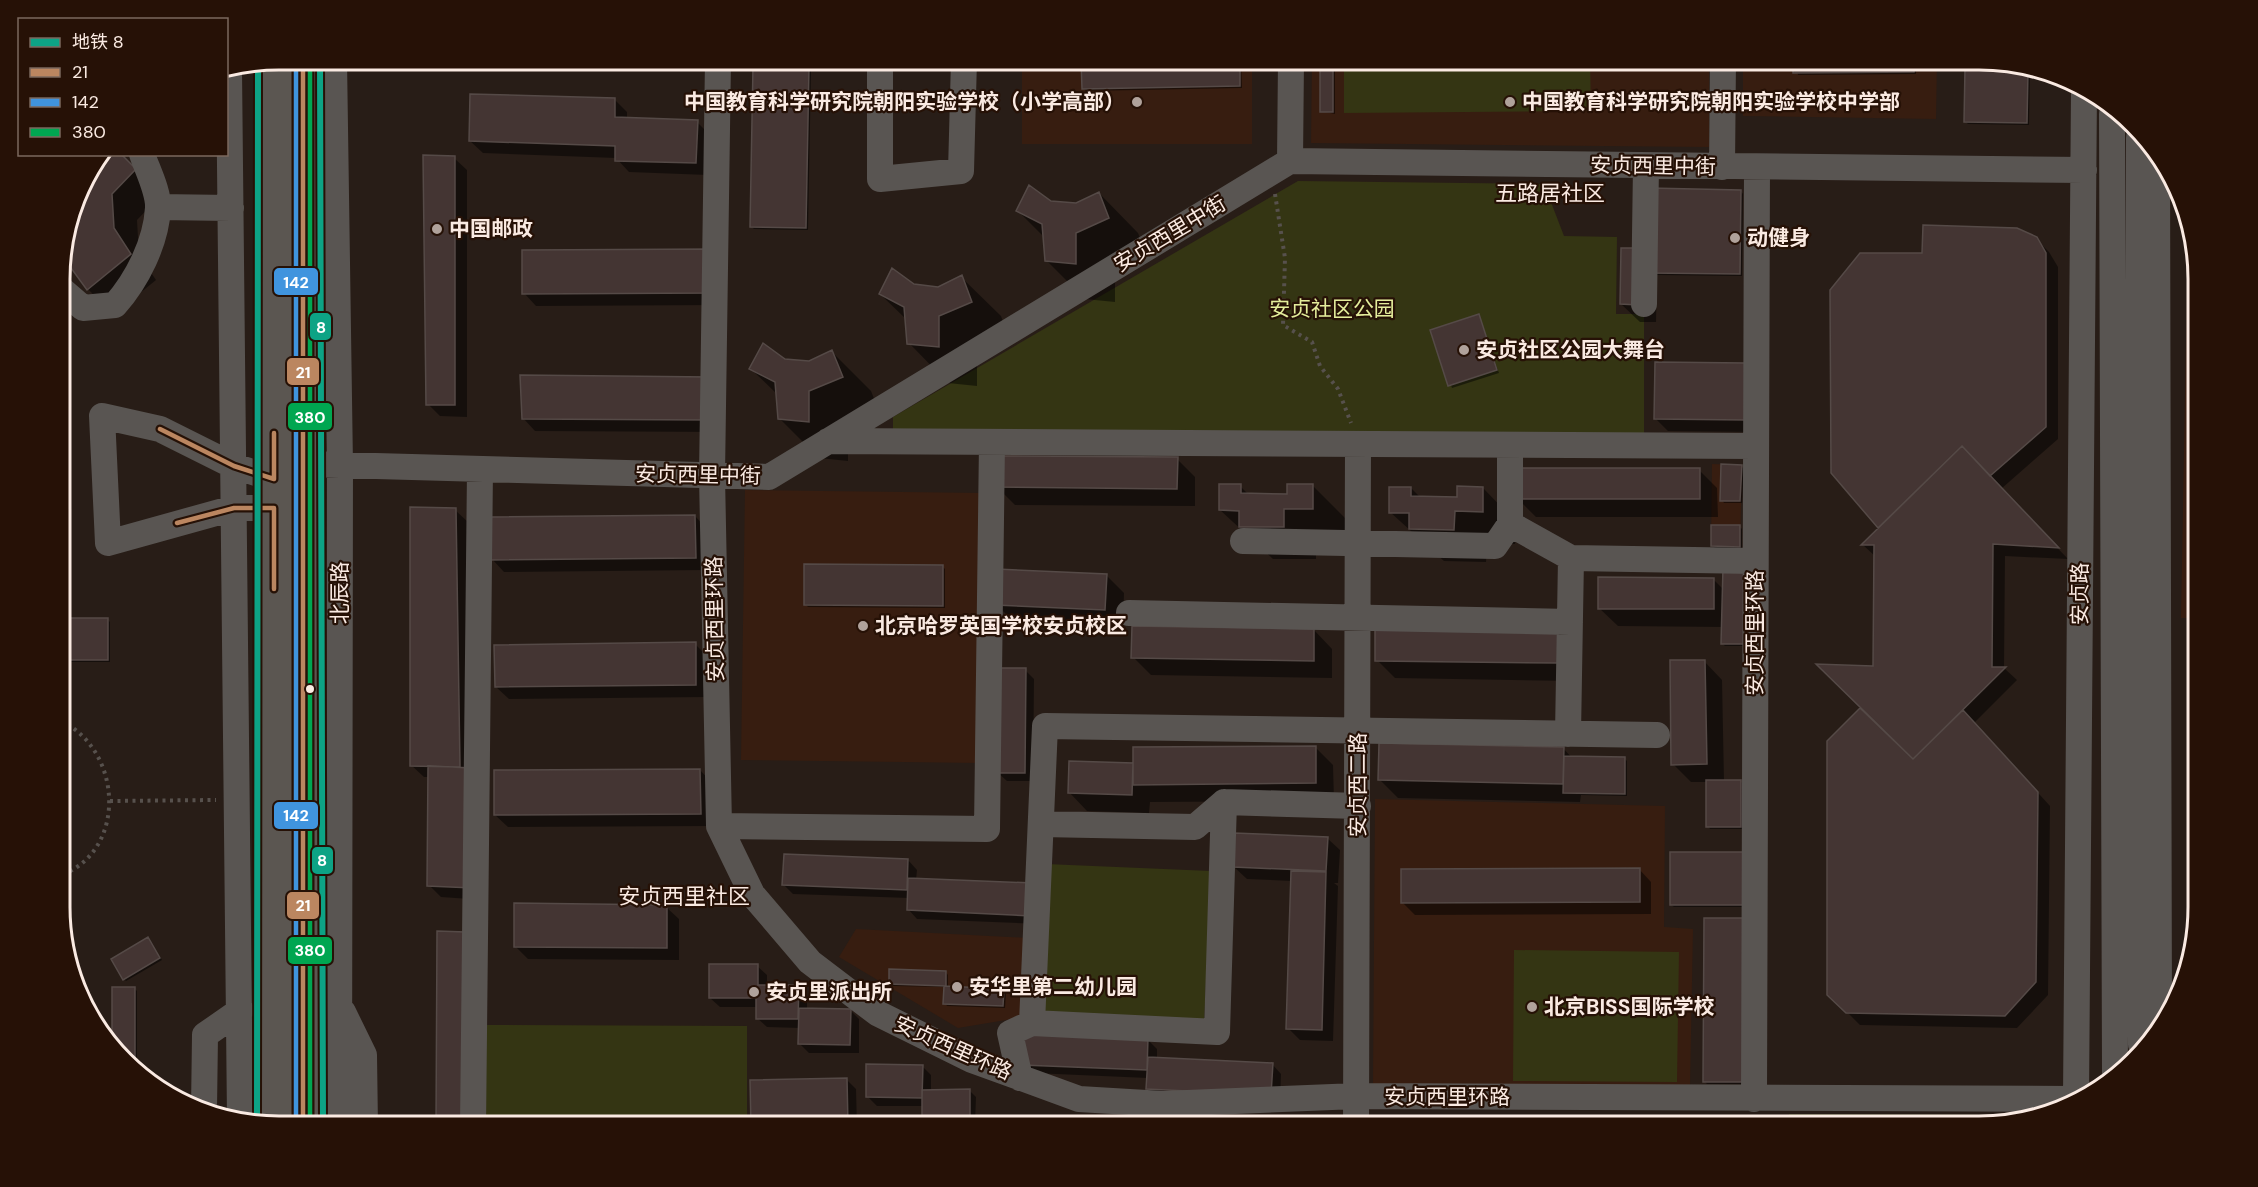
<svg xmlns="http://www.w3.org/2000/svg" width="2258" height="1187" font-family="'DM Sans','Noto Sans SC',sans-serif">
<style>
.built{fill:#371d10}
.green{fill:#343513}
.shadow{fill:#0007}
.building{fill:#443533;stroke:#554a47;stroke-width:1.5}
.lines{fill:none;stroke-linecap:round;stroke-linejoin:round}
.path{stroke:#57514d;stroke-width:4;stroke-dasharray:3 4.5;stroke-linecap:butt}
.minor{stroke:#595552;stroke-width:26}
.major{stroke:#5b5651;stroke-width:33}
.bus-1-casing{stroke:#261106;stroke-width:9}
.bus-2-casing{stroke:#261106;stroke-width:9}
.bus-3-casing{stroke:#261106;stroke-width:9}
.bus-1{stroke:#bb8660;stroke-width:4.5}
.bus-2{stroke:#4094de;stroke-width:4.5}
.bus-3{stroke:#00a651;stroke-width:4.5}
.metro-1-casing{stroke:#261106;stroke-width:10}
.metro-1{stroke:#0da385;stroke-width:6}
.poi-dot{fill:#b0a29b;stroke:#261106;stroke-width:2}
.bus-dot{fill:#faeae2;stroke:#261106;stroke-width:2}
.labels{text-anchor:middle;stroke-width:4.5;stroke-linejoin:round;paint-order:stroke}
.poi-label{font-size:21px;font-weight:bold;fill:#faeae2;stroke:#261106;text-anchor:start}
.street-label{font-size:21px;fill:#faeae2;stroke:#261106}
.park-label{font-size:21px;fill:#e4ed9b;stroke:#261106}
.neighbourhood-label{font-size:22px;fill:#faeae2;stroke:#261106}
.rim{fill:none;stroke:#faeae2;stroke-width:3}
.line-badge{stroke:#261106;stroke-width:2}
.badge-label{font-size:16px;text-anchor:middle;font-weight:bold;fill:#fff}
</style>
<rect width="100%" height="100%" fill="#281d17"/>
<path class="built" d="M1022,60h230v84h-230z
M1312,60h397v87l-398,-4z
M1743,60h194l-1,59 -193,-3z
M2188,229l8,22 1,367h-16z
M1712,464l30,1 -2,82 -29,-1z
M745,490l238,3 -1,270 -241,-3z
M1375,799l290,7 -1,121 29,2 -3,158 -317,-2z
M856,929l172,9 -4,79 -66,11 -119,-71z"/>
<path class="green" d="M1344,60h246l1,51 -247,2z
M1298,181l246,3 20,52 53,1 -1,77h28v125l-751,-8v-14z
M1046,864l165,7 -7,153 -164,-7z
M1514,950l165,2 -2,130 -164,-1z
M483,1025l264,1v101h-265z
M1789,1114l238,1 -35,12h-203z"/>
<path class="shadow" d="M1083,60h158l1,28 -156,3 -3,-3z
M1321,60h14v54l-14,-3z
M1769,60h147v14l-118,1 -3,-14z
M2013,68l17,5 -1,52 -61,-1 -3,-3 1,-51h47z
M809,69l2,2 -3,159 -54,-1 -3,-3z
M615,100l12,12v7l70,3 12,12 -1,41 -79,-3 -13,-14 -133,-5 -13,-12z
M104,154h15l42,41 -24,25 2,35 17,25 -43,35 -25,-26 -25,-34 4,-13 9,-9 2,-34 5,-17z
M454,158l13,12v247l-27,-1 -12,-12z
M1741,191l2,3 -1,82 -85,-1 -1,47h-16l-19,-18 18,-55z
M1099,193l39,40 10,25 -33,14v30l-30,-3 -39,-39 -2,-23 -26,-26 33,-9 25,3z
M2036,239l13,13 9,15v172l-57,50 67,70 -63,-3 -1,112 13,12 -43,43 76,83 -2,189 -31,33 -157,-3 -31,-31v-253l33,-33 13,-40 1,-111 -13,-12 17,-17 -47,-56 91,-217z
M713,250l11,55 -188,1 -12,-13z
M961,277l40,39 9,25 -33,14v31l-29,-3 -39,-40 -2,-23 -27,-26 33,-9 25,3z
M1478,316l21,57 -47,15 -20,-57z
M832,352l39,39 10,25 -33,14v31l-29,-3 -40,-40 -1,-23 -27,-26 33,-9 25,3z
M1746,364l12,68 -90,-1 -12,-12z
M723,390l-1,42 -187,-1 -12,-13z
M1177,459l18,18v29l-180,-1 -18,-18z
M1741,466l3,3 -2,34h-18l-2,-3z
M1699,470l18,18 1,29h-182l-18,-18z
M1312,485l33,33v24l-29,-1v18h-43l-53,-49 20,-24 9,9h39z
M1411,488l9,9 39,1 24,-10 32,33v23h-28l-1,18 -42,-1 -54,-49z
M455,510l13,12 16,378 -43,-3 -12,-12v-108h-5l-13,-12z
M695,516l12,13v41l-203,2 -12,-13z
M1739,526l3,3v20l-27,-1 -3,-2z
M942,566l3,3v39l-137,-1 -2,-2z
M1106,575l18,18 -1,34 -108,-4 -19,-19z
M1713,579l11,11 21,56h-20l-3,-3 1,-16 -105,-1 -19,-18z
M61,619h46l3,3v40h-49z
M1314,630l18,19v29l-181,-3 -18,-18z
M1558,633l18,48 -181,-3 -18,-18z
M695,644l12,12 1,41 -199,2 -13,-12z
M1704,661l18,19 2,101h16l3,3v45h-33l-2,-3 -1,-44h-16l-18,-18z
M1025,670l9,9 -1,102h-26l-10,-9z
M1315,747l18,18 1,36 -184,1 -1,11 -62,-2 -18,-19 1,-30 64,3z
M1563,748l9,10 53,1 2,2v35l-46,-1 -1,7 -182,-4 -18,-18z
M700,770l12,13 1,43 -205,1 -13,-12z
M1327,838l13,12 -2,33h-4l4,3 -5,155 -33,-1 -12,-12 4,-147 -45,-2 -13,-12z
M1671,854l76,53h-73l-3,-2z
M908,860l9,10 -1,10 116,5 8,39 -123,-5 -9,-10 1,-11 -116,-4 -9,-9z
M1639,869l12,13v32l-236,1 -13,-13z
M666,907l13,12v41l-151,-1 -12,-12z
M1749,920l1,164h-43l-3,-3z
M148,939l14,21 -36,21 -2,-2z
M757,966l10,9v11h31l9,10v14h43l9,9v34h-50l-9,-9v-16l-33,-1 -10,-9v-11h-37l-10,-9z
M946,972l2,3v13l56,2 2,3 -1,15 -58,-2 -2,-3v-16l-52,-1 -3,-3z
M135,989l2,2v73l-24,-20z
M1148,1040l9,9v10l115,5 9,10 -1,30 -123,-6 -9,-9v-11l-115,-5 -9,-9z
M922,1066l9,9v16h39l6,6 -1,27 6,3h-53l-4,-4v-17h-47l-9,-9z
M847,1080l9,9 1,38h-104z"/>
<path class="building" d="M1081,60h159v26l-158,3z
M1320,60h13v52h-13z
M1793,60h121v12l-121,1z
M753,66l56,1 -3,161 -56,-1z
M1965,68l63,4 -1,51 -63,-1z
M470,94l145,4v19l83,3 -2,43 -81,-2v-15l-146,-5z
M104,154h17l15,15 -24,25 2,34 17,26 -44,36 -24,-33 4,-18 7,-7 2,-25 7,-25z
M423,155l32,1v249h-29z
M1029,185l22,16 25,2 23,-11 10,26 -33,15v31l-31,-3 -3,-37 -26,-13z
M1649,188l92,2 -1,84 -92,-1z
M1923,225l94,3 20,9 9,16v174l-56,49 -28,-30 -84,82 -47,-55 -1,-183 30,-37h62z
M1621,248h19l-2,57 -18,-1z
M713,249v44l-191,1v-44z
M892,268l22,16 24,3 24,-12 10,27 -33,14v31l-32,-3 -3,-37 -25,-13z
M1479,314l18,56 -49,16 -18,-56z
M763,343l22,16 24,2 23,-11 11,27 -34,14v31l-31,-3 -3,-37 -26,-13z
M1655,362l91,1v57l-92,-1z
M520,375l191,2 -1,43 -188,-1z
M1962,446l97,102 -66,-4 -1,123h14l-93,92 -97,-95 57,2 1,-121h-13z
M996,456l182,1 -1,32 -182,-2z
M1721,464l21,1 -2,36h-20z
M1517,468h183v31h-184z
M1219,484h22v9l46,1v-10h26v25h-29v18h-45v-16l-20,-1z
M1457,486l26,1v25l-28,-1 -1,19 -45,-1v-16h-20v-26h22v9l46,1z
M410,507l46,1 4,259 -50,-1z
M695,515l1,43 -206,2v-43z
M1711,525h29v22l-29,-1z
M804,564l139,1v41l-139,-1z
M1723,567h22l-1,77h-23z
M996,569l111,5 -2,36 -110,-5z
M1598,577l116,1v31h-116z
M61,618h47v42h-47z
M1132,626l182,3v32l-183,-3z
M1375,629l183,3v31l-183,-2z
M696,642v43l-201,2 -1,-42z
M1670,660h35l2,104 -36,1z
M997,668h29l-1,105h-29z
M1860,708l53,51 50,-49 75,82 -2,190 -31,34 -159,-3 -19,-18v-254z
M1379,743l185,4 -1,37 -185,-4z
M1316,746v37l-183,2v-38z
M1564,756l61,1v37l-62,-1z
M1069,761l64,2 -1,32 -64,-2z
M428,766l44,2 1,120 -46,-2z
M700,769l1,45 -207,1v-45z
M1706,780h35v47h-35z
M1234,833l94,4 -2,34 -93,-4z
M1670,852h75v53h-75z
M784,854l124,5 -1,31 -125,-5z
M1640,868v34l-239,1v-34z
M1291,871l35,1 -4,158 -36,-1z
M908,878l125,5 -2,33 -124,-6z
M514,903l153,2v43l-153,-1z
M1704,918h45l-1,164h-45z
M437,931l28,1v195h-29z
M148,937l12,21 -37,22 -12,-21z
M709,964h49v21h41l-1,34h-42v-21h-47z
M889,969l57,2v15l-57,-2z
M944,986l60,3 -1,17 -60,-2z
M112,987h23v76l-23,-20z
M799,1008l52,1 -1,36 -52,-1z
M1024,1033l124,5 -1,32 -125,-5z
M1148,1057l125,6 -2,32 -125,-6z
M866,1064l57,1 -1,33 -56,-1z
M847,1078l1,47 -97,2 -1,-47z
M970,1089v34h-48v-33z
M952,1123h27v4h-27z"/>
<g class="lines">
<path class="path" d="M1275,194l10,64 -2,67 29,17 8,24 18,23 13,34
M61,721c61,29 67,128 1,154
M110,801l106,-1"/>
<path class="minor" d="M334,60l6,405 -1,662
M718,60l-6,416 7,350 33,68 58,68 67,51 95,47 107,39 84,5 194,-8 716,3
M880,60v119l81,-8 3,-111
M229,70l11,1048
M2112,114l3,959
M2139,138l-2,616 4,290
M2157,154l2,869
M1290,161l1,-101
M1722,167l1,-107
M158,207l73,1
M61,289l22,19 32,-3c22,-25 41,-62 43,-97 1,-16 -11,-39 -16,-54
M1644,304l2,-138
M828,441l927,5
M304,464l465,13 521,-316 794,9
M274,508h-40l-126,35 -6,-127 58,13 74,37 40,13
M1510,524l61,34 -3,176
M1243,541l252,5 15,-22v-79
M1571,558l184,3
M1129,613l441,9
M1041,824l154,3 29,-25
M719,826l268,3 5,-387
M343,1012l21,43 1,72
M1032,1023l185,9 7,-230 134,4
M1020,1078l-10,-45 22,-10 13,-297 612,9
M2076,1098l8,-1008
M1754,1099l3,-932
M204,1109l1,-74 36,-25
M473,1127l7,-658
M1356,1127l2,-683"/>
<path class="major" d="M303,60v1067
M273,61l3,1065"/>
<defs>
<path id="bus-1" d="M303,60v1067
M160,429l74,37 40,13v-46
M177,523l57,-15h40v81"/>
<path id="bus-2" d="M296,60v1067"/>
<path id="bus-3" d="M310,60v1067"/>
</defs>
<use href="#bus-1" class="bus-1-casing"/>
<use href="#bus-2" class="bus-2-casing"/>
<use href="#bus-3" class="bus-3-casing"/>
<use href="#bus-1" class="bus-1"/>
<use href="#bus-2" class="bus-2"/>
<use href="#bus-3" class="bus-3"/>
<defs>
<path id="metro-1" d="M320,60l3,1067
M257,1122l1,-1058"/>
</defs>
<use href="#metro-1" class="metro-1-casing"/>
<use href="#metro-1" class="metro-1"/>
</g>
<g class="poi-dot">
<circle cx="1137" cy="102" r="6"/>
<circle cx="1510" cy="102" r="6"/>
<circle cx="437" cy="229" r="6"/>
<circle cx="1735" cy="238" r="6"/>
<circle cx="1464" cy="350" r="6"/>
<circle cx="863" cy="626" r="6"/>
<circle cx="957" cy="987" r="6"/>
<circle cx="754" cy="992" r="6"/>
<circle cx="1532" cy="1007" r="6"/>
</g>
<circle class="bus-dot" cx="310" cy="689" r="5"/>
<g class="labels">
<g class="poi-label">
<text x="1125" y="109" text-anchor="end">中国教育科学研究院朝阳实验学校（小学高部）</text>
<text x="1522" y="109">中国教育科学研究院朝阳实验学校中学部</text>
<text x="449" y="236">中国邮政</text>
<text x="1747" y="245">动健身</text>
<text x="1476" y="357">安贞社区公园大舞台</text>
<text x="875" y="633">北京哈罗英国学校安贞校区</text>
<text x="969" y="994">安华里第二幼儿园</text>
<text x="766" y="999">安贞里派出所</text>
<text x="1544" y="1014">北京BISS国际学校</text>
</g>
<g class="street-label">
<text transform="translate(1653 166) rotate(1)" y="7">安贞西里中街</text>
<text transform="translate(1170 234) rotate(-31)" y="7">安贞西里中街</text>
<text transform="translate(698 475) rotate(1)" y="7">安贞西里中街</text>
<text transform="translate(340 593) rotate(-90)" y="7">北辰路</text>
<text transform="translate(2080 594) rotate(-90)" y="7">安贞路</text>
<text transform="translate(715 619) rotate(-91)" y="7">安贞西里环路</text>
<text transform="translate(1755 633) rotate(-90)" y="7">安贞西里环路</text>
<text transform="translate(1358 785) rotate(-90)" y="7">安贞西二路</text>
<text transform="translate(953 1048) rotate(24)" y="7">安贞西里环路</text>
<text x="1447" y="1104">安贞西里环路</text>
</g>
<g class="park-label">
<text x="1332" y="316">安贞社区公园</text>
</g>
<g class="neighbourhood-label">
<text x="1550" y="201">五路居社区</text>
<text x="684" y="904">安贞西里社区</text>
</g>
</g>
<path d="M0 0H2258V1187H0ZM279 70H1979A209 209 0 0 1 2188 279V907A209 209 0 0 1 1979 1116H279A209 209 0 0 1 70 907V279A209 209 0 0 1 279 70Z" fill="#261106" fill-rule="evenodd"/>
<path class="rim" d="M279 70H1979A209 209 0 0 1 2188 279V907A209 209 0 0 1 1979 1116H279A209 209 0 0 1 70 907V279A209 209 0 0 1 279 70Z"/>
<g class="line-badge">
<rect x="273" y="267" width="46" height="29" rx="6" fill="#4094de"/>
<rect x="309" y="312" width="23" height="29" rx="6" fill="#0da385"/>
<rect x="286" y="357" width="34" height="29" rx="6" fill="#bb8660"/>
<rect x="287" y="402" width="46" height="29" rx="6" fill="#00a651"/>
<rect x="273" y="801" width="46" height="29" rx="6" fill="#4094de"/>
<rect x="311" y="846" width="23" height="29" rx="6" fill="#0da385"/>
<rect x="286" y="891" width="34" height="29" rx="6" fill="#bb8660"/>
<rect x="287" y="936" width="46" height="29" rx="6" fill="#00a651"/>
</g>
<g class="badge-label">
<text x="296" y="288">142</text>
<text x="321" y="333">8</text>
<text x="303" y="378">21</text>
<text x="310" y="423">380</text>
<text x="296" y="821">142</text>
<text x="322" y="866">8</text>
<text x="303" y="911">21</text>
<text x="310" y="956">380</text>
</g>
<rect x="18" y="18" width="210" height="138" fill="#261106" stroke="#7b685e" stroke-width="1.5"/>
<rect x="30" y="38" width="30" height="9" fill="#0da385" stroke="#7b685e" stroke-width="1.5"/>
<text x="72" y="48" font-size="18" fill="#faeae2">地铁 8</text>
<rect x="30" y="68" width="30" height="9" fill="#bb8660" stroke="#7b685e" stroke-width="1.5"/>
<text x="72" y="78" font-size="18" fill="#faeae2">21</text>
<rect x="30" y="98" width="30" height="9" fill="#4094de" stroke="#7b685e" stroke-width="1.5"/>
<text x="72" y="108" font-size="18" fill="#faeae2">142</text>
<rect x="30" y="128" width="30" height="9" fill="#00a651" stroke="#7b685e" stroke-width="1.5"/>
<text x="72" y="138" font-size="18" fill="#faeae2">380</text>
</svg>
